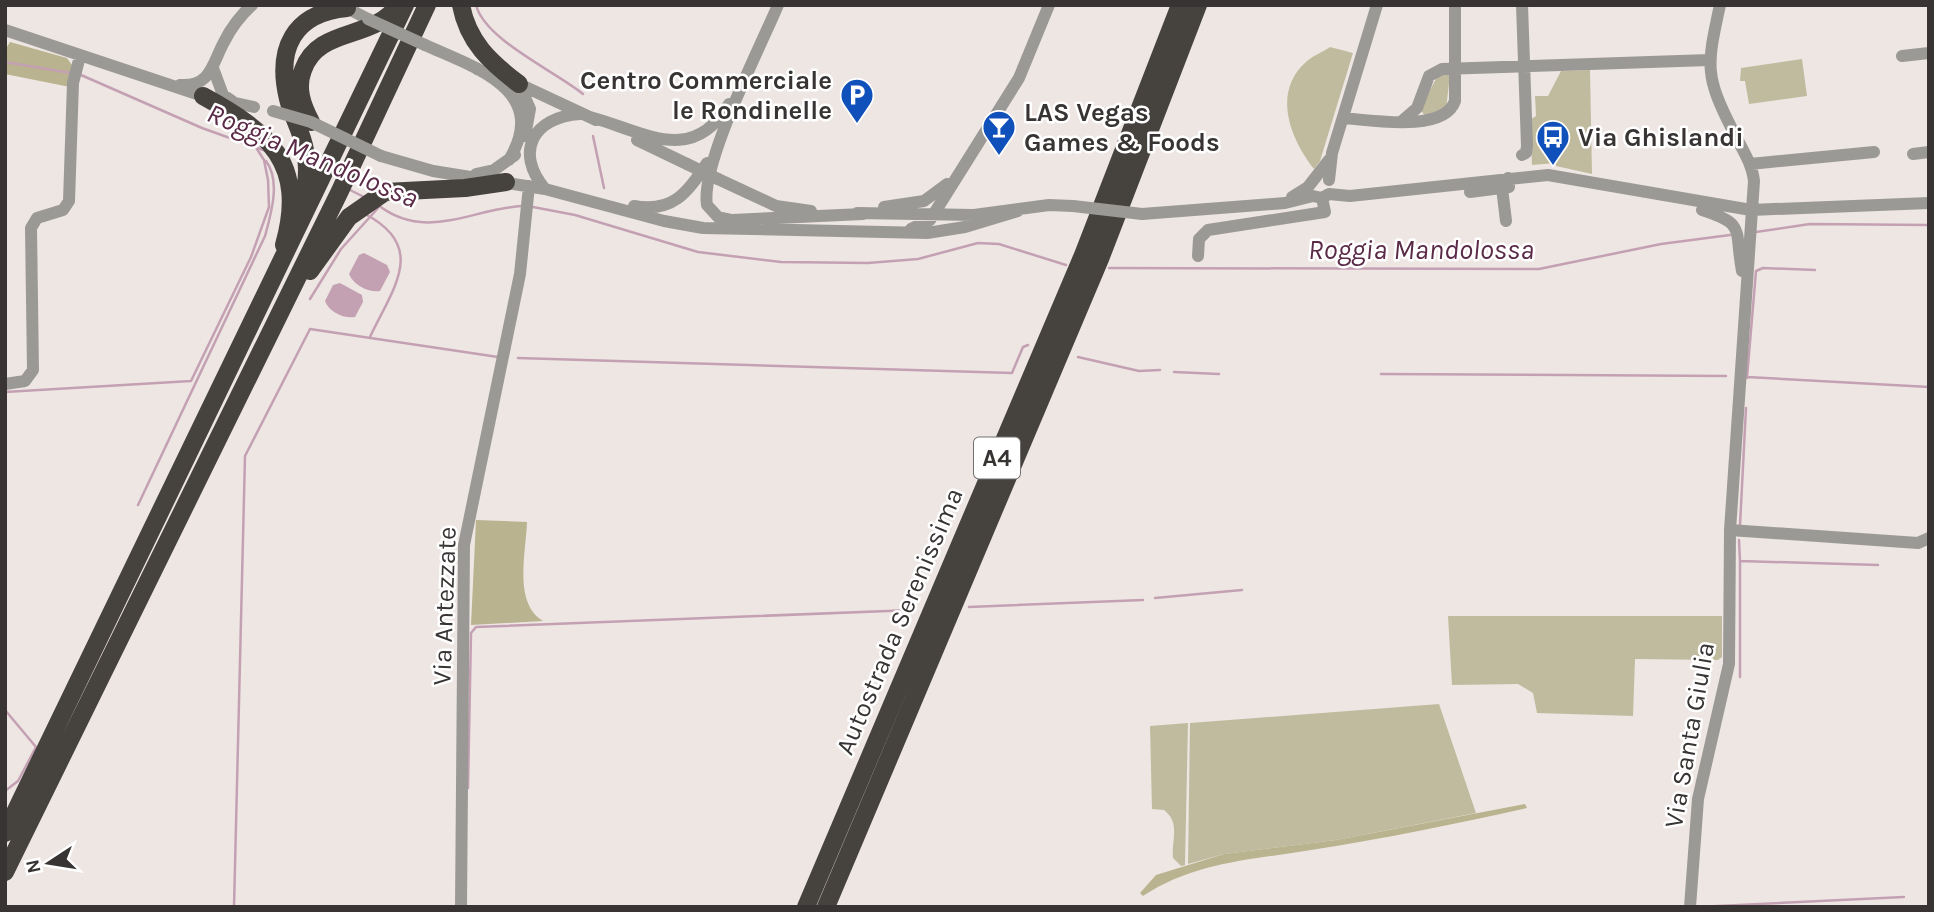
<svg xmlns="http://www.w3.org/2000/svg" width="1934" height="912" font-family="Karla,sans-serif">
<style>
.green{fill:#c0bb9e}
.forest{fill:#bab38f}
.water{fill:#c4a0b3}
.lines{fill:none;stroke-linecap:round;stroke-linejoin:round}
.stream{stroke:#c4a0b3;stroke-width:2.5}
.minor{stroke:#9b9996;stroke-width:12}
.highway{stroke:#46423e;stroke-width:18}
.minor-bridge{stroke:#9b9996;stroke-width:12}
.labels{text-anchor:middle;stroke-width:5;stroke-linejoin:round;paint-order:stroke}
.shield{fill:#fff;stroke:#737170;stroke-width:2}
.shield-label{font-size:24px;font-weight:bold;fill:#373433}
.poi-label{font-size:26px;font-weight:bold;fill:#373433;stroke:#fff;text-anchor:start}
.street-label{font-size:26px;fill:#373433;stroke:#fff}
.water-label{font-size:28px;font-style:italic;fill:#5a2a47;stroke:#fff}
</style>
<rect width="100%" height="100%" fill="#eee6e3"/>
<path class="green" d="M1330,47l23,6 -33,108 -6,8c-25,-32 -42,-78 -7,-108 7,-6 16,-9 23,-14z
M1802,59l5,37 -58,8 -4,-23h-5l1,-13z
M1590,70l2,104 -36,-8v-3l-24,2 -2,-45 6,-4 -1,-20h13l13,-25z
M1450,74l-4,36 -21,6 -5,-7 18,-34z
M1448,616h274v41l-4,3 -83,-1 -2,57 -96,-3 -4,-20 -15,-9 -66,1z
M1439,704l37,109 -140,27 -112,14 -36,10 2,-141z
M1188,723l-3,142 -4,1 -8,-8c-2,-17 8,-35 -9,-48l-12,-1 -2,-83z"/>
<path class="forest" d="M10,42l57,16 7,10 -4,19 -65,-13v-24z
M476,520l51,2c-1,31 -14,81 16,99l-72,4z
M1525,804l2,4c-72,16 -144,31 -216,42 -60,10 -116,12 -168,46l-3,-3 16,-18 68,-21 112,-14z"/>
<path class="water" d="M364,253l23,12 3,7 -10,19c-11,2 -27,-6 -31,-17l10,-19z
M340,283l22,12 1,7 -8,15c-11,2 -26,-5 -30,-16l8,-16z"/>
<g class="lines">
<path class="stream" d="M476,5c9,35 79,66 107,89
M5,62l66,11
M81,75l121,53 64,23
M593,136l11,52
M348,189l16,8
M378,205c48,37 93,4 144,1
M533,207l42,8 123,37 83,10 87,1 50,-4 60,-16 21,1 67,21
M365,214c63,33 28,74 5,123
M1756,232l54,-8 119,1
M1109,268l430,1 122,-25 69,-9
M310,299l31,-50 38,-42
M1078,357l61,14 21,-1
M518,358l494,15 11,-26 5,-2
M1174,372l45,2
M1381,374l345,2
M1747,377l182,10
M1747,378l9,-107 7,-3 52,2
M5,392l186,-11 60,-124 18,-50 -1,-27 -4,-20 -7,-11
M138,505l127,-269c6,-22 16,-55 1,-75
M1740,525l6,-117
M1739,540l1,21
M1155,598l87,-8
M969,607l174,-7
M1740,677v-116l138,4
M5,710l31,37 -18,34 -13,10
M468,788l3,-155 5,-6 437,-17
M234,907l11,-451 65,-127 188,28
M1697,907l207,-10"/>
<path class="minor" d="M341,5l27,14
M778,5c-18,43 -78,160 -71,200l11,12 14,3 131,-6
M5,30l198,66 51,11
M425,45c49,22 126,45 84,115
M1902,56l27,-3
M213,68l10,27 9,6
M477,69l42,15 77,36
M519,84l11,25 -5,27
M180,85c31,2 32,-21 44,-43 7,-14 17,-27 28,-37
M590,117c53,14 102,50 139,-13
M1343,118c28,2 101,15 112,-17v-96
M1402,121l15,-13 12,-32 13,-7 267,-9
M637,140l50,24
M1913,154l16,-2
M1522,155l4,-2 1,-7 -5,-141
M381,156l52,15 112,18 119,32 39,7 224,5 38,-6 53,-16
M1750,164l124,-12
M476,174l18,-4 21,-15
M718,179l58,27 35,5
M1329,180l3,-27 45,-148
M1502,188l4,33
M545,189c-31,-37 -12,-72 35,-75
M1470,192l39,-5 -1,-9
M1292,197l16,-10 21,-27
M634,206c38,7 54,-13 73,-43
M884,207l40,-6 23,-17
M1702,210c45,14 32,20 40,61
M857,213l117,2 75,-10 24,1
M1142,214l143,-11 28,-7 9,2 7,-4 21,2 198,-21 203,35 178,-7
M911,229l19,-9 89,-142 30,-73
M1198,256l1,-17 9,-9 117,-18 -3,-14
M5,384l20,-3 8,-11 -2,-142 6,-10 26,-8 6,-9 4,-118 7,-27
M1730,530l188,13 11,-5
M461,907l3,-362 56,-271 9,-88
M1690,907l8,-108 31,-135 1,-134 24,-349c-2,-18 -13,-34 -21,-50 -29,-56 -26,-66 -13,-126"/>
<path class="highway" d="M461,5c7,37 29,57 58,79
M203,96c66,36 104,67 81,149
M311,122c-9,-17 -15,-34 -8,-52 15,-44 71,-29 95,-65
M300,208c7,-19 9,-38 5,-58 -3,-18 -13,-34 -17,-51 -12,-50 5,-86 59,-91
M310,271l39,-54 36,-25 80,-4 41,-6
M5,833l400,-828
M5,872l334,-679 88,-188
M806,907l277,-652 97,-250
M826,907l274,-648 98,-254"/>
<path class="minor-bridge" d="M368,19l57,26
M273,111l38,11 70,34
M687,164l31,15
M1073,206l69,8"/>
</g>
<defs>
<symbol id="parking-pin" viewBox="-11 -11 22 30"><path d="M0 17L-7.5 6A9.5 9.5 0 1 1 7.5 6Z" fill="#0f50bb" stroke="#fff"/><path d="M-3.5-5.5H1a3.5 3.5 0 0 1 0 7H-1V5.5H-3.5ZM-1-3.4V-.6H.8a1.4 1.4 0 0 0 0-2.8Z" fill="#fff"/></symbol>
<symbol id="bar-pin" viewBox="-11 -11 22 30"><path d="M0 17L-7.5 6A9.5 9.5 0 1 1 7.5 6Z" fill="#0f50bb" stroke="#fff"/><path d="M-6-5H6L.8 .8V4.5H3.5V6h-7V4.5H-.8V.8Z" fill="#fff"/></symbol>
<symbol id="bus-pin" viewBox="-11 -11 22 30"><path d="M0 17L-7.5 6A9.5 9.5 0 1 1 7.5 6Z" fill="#0f50bb" stroke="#fff"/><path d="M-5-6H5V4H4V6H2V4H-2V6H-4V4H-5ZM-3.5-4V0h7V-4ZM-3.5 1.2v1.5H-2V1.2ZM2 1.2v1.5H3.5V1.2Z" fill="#fff"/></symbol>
</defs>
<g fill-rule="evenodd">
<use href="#parking-pin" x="838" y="76" width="38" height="52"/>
<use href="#bar-pin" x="980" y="108" width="38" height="52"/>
<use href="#bus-pin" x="1534" y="118" width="38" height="52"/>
</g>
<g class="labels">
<rect class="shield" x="974" y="437.5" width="46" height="41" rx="5"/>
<g class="shield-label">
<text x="997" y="466">A4</text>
</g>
<g class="poi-label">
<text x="832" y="89" text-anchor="end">Centro Commerciale<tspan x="832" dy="30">le Rondinelle</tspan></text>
<text x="1024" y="121">LAS Vegas<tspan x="1024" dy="30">Games &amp; Foods</tspan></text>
<text x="1578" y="146">Via Ghislandi</text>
</g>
<g class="street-label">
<text transform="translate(444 606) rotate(-88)" y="9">Via Antezzate</text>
<text transform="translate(899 621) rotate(-67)" y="9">Autostrada Serenissima</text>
<text transform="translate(1689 735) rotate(-80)" y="9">Via Santa Giulia</text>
</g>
<g class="water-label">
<text transform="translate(313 155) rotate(23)" y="10">Roggia Mandolossa</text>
<text x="1421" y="259">Roggia Mandolossa</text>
</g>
</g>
<rect width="1934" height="912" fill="none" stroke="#373433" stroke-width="14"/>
<g transform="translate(49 863) rotate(258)" stroke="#ffffff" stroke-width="5" paint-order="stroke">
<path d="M0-5L12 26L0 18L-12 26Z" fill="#373433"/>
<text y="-10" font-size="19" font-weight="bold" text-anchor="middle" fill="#373433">N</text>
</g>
</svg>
